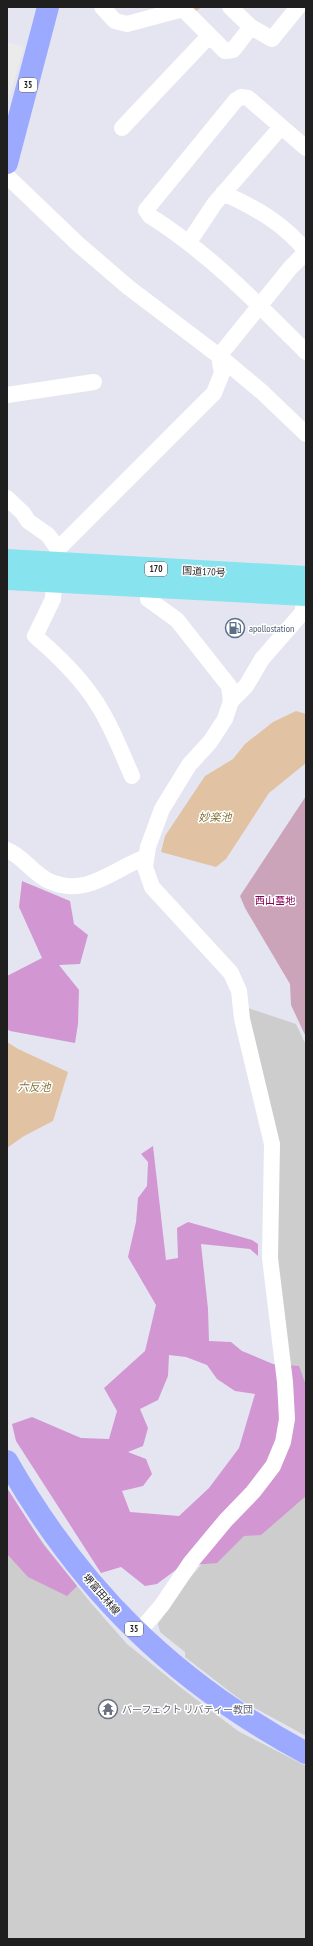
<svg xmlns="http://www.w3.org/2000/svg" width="313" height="1946" font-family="'PT Sans Narrow','Noto Sans JP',sans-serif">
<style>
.religious{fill:#cdcdcd}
.forest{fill:#d296d3;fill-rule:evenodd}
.cemetery{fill:#cba4ba}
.parking{fill:#ebebeb}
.water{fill:#e1c2a2}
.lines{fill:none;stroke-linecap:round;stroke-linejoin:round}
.stream{stroke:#e1c2a2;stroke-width:4.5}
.street{stroke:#fff;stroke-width:16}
.primary{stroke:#9baaff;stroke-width:22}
.highway{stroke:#87e3ed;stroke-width:22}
.labels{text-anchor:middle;stroke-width:3;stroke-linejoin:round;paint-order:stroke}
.shield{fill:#fff;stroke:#626262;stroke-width:1}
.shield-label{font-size:9px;font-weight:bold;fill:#1f1f1f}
.street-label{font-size:10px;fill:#1f1f1f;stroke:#fff}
.service-label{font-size:10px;fill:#4e5e75;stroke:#fff;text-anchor:start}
.park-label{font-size:10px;fill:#870357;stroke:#fff}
.worship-label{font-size:10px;fill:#5b616d;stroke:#fff;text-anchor:start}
.water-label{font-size:11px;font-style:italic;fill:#847335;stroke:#fff}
</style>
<rect width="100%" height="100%" fill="#e5e5f1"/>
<path class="religious" d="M248,1008l48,16 10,21v691l-64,-35 -57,-44v-5l-25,-20 -2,-8 26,-39 75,-88 22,-29 -4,-209 2,-114 -30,-120z
M7,1493l40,55 43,54 37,42 53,43 58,44 68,35v173h-299z"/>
<path class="forest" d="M22,881l48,20 4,23 14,11 -8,29 -21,1 20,25 -1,34 -3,19 -65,-12 -3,-2v-53l35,-18 -23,-51z
M153,1146l13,114 12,-2 -1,-30 11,-6 64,18 6,4v12l-8,-7 -49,-5 7,65 1,32 22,1 11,9 31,13 26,2 7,19v111l-45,39 -17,1 -27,27 -36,3 -24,18 -12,2 -24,-19 -20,6 -85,-132 -4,-17 20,-7 49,21 28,1 8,-28 -13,-23 41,-37 11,-46 -28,-48 8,-35 2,-24 9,-12 1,-24 -7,-8zM169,1355l17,2 21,8 10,14 18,12 20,3 -16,54 -30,40 -30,28 -49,-4 -8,-21 21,-5 9,-12 -6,-15 -18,-7 15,-6 5,-18 -8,-19 18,-9 10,-24z
M7,1488l36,56 34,42 -10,10 -39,-19 -21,-23z"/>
<path class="cemetery" d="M306,796v241l-15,-32 -1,-21 -45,-76 -5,-12z"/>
<path class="parking" d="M7,42l17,5 -17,57z"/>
<path class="water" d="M296,711l10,3v49l-37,30 -43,66 -10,8 -55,-15 4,-16 40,-60 28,-17 12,-15 28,-22z
M7,1042l11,7 50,23 -15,49 -29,15 -17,12z"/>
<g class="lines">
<path class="stream" d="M190,12l8,-5"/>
<path class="street" d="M102,7l13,14 12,3 56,-15 42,42 8,-1 18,-23
M230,7l21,20 21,12 26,-32
M122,128l87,-92
M306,148l-58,-50 -7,-1 -5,3 -90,110 4,6c59,37 107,87 156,136
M7,176l71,68 50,43 91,69 43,36 44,42
M223,193c33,15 60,30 83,58
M189,242l26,-39 66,-76
M7,395l87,-13
M7,498l16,15 5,8 20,14 10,14
M54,562l4,-13 156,-156 8,-20 -3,-17 72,-89 15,-15
M150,576l-2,23 29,21 52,66 2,15
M54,581l-1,18 -18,37c21,18 41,37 57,60 17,24 28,53 40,80
M7,850c16,6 26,24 42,31 38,17 64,-12 97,-24
M138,1633l24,-28 29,-43 35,-42 27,-28 20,-26 10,-24 4,-23 -2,-37 -15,-124 2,-114 -30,-125 -3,-28 -8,-18 -79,-86 -7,-20 3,-20 14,-38 27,-44 21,-23 15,-23 6,-18 15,-15 16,-27 40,-46 4,-18"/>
<path class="primary" d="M7,163l41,-156
M7,1461c74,130 167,221 299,292"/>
<path class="highway" d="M7,560l299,17
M7,579l299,16"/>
</g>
<defs>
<symbol id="fuel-ring" viewBox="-11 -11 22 22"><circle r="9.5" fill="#fff" stroke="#5c6f8a" stroke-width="1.5"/><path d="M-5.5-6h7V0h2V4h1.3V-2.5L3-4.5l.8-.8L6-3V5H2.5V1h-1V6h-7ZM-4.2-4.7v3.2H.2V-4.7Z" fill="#5c6f8a"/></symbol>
<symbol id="temple-ring" viewBox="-11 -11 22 22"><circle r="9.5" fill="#fff" stroke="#6b7280" stroke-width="1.5"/><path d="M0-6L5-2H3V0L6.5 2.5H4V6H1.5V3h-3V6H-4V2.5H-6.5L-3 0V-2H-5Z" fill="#6b7280"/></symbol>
</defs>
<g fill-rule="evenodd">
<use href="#fuel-ring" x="224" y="617" width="22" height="22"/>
<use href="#temple-ring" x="97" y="1698" width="22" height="22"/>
</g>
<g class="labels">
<g class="shield">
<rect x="19" y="78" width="18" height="14" rx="3"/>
<rect x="145" y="562" width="22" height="14" rx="3"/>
<rect x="125" y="1622" width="18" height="14" rx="3"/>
</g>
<g class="shield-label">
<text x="28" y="88">35</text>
<text x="156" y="572">170</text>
<text x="134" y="1632">35</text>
</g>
<g class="street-label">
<text transform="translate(204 571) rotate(3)" y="4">国道170号</text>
<text transform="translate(102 1594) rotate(49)" y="4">堺富田林線</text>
</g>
<g class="service-label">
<text x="249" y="632">apollostation</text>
</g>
<g class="park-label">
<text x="275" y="904">西山墓地</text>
</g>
<g class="worship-label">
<text x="122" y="1713">パーフェクト リバティー教団</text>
</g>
<g class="water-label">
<text x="215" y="821">妙楽池</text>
<text x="34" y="1091">六反池</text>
</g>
</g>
<rect width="313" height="1946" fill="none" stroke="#1f1f1f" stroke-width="16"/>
</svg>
